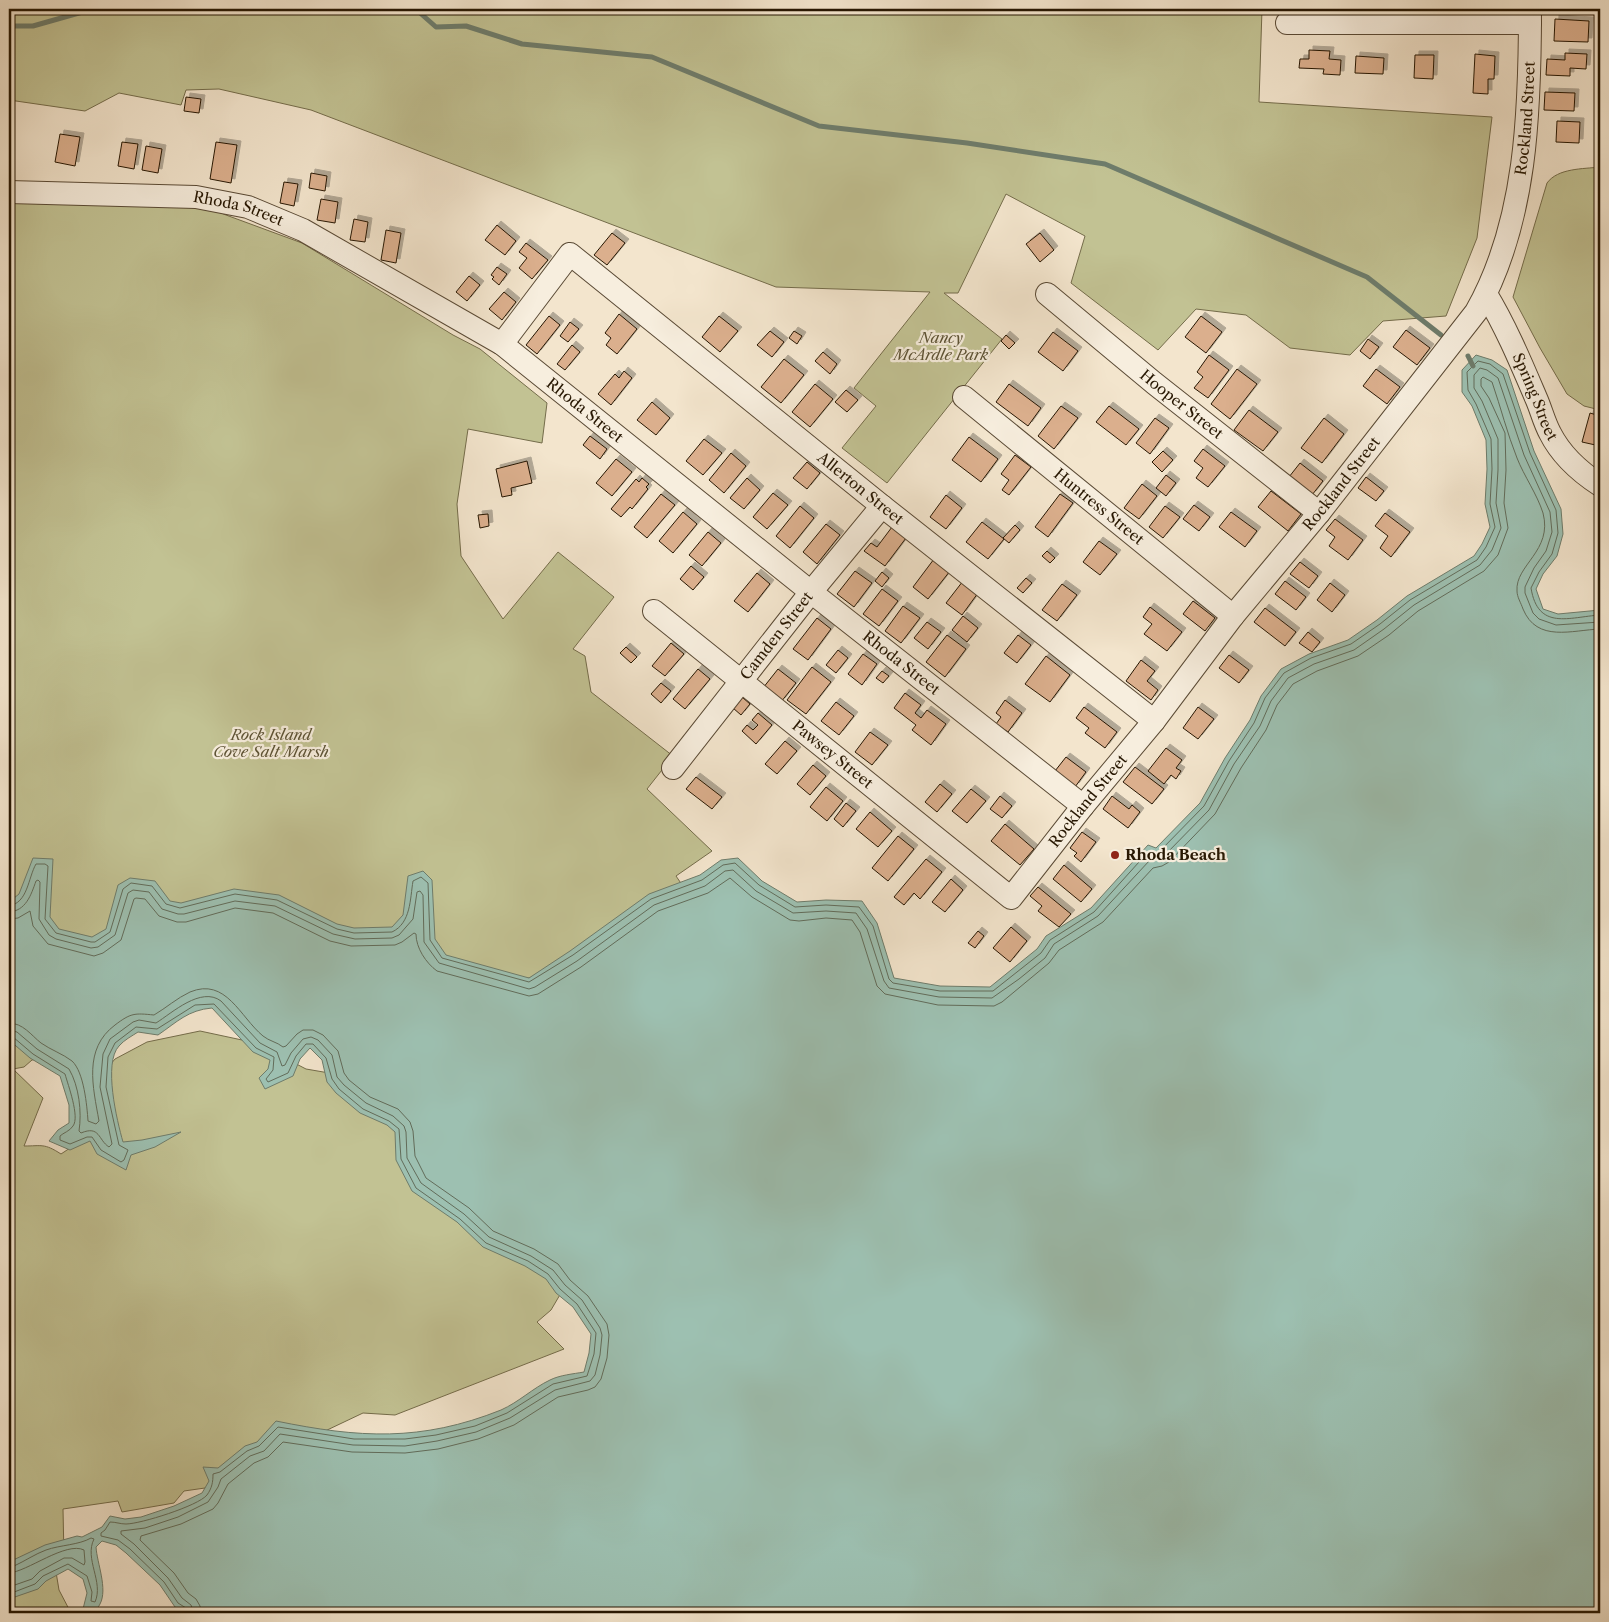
<svg xmlns="http://www.w3.org/2000/svg" width="1609" height="1622" font-family="'Libre Caslon Text',serif">
<style>
.green{fill:#c2c293;stroke:#746c4a}
.water{fill:#9dc0b1;stroke:#6e7c6b}
.lines{fill:none;stroke-linecap:round;stroke-linejoin:round}
.shore{stroke:#626c5a;stroke-width:1}
.stream{stroke:#6e7c6b;stroke-width:5}
.building{fill:#dbaf8d;stroke:#271702;filter:url(#shadow)}
.minor-casing{stroke:#5a4a35;stroke-width:24}
.minor{stroke:#f7eede;stroke-width:22}
.poi-dot{fill:#8f2418;stroke:#f7eede;stroke-width:2}
.labels{text-anchor:middle;stroke-width:4.5;stroke-linejoin:round;paint-order:stroke}
.street-label{font-size:15px;fill:#271702;stroke:#f7eede}
.park-label{font-size:15px;font-style:italic;fill:#5d5335;stroke:#f7eede}
.poi-label{font-size:15px;font-weight:bold;fill:#271702;stroke:#f7eede;text-anchor:start}
</style>
<defs>
<filter id="shadow"><feDropShadow dx="4" dy="-4" stdDeviation="0" flood-color="#0004"/></filter>
</defs>
<rect width="100%" height="100%" fill="#f3e5cd"/>
<filter id="stains"><feTurbulence type="fractalNoise" baseFrequency=".004" numOctaves="4"/><feColorMatrix values="0 0 0 0 .2 0 0 0 0 .09 0 0 0 0 .02 0 0 0 .5 -.17"/></filter>
<radialGradient id="worn" r=".72"><stop offset=".6" stop-color="#630" stop-opacity="0"/><stop offset="1" stop-color="#630" stop-opacity=".3"/></radialGradient>
<path class="green" d="M9,9h1253l-3,93 233,15 -15,121 -31,78 -63,5 -33,34 -60,-7 -44,-33 -50,-6 -38,41 -87,-67 14,-47 -79,-42 -48,99h-14l58,46 -115,144 -45,-35 34,-42 -22,-18 76,-96 -154,-5 -465,-177 -92,-21 -33,1 -5,15 -62,-12 -34,18 -76,-11z
M1600,167v243l-16,-4 -17,-12 -27,-46 -27,-51 34,-114c11,-15 36,-14 53,-16z
M9,198l183,3 34,14 76,28 151,92 27,14 67,54 -5,40 -74,-14 -11,75 4,52 42,63 55,-67 56,45 -41,52 12,7 6,36 82,64 -26,33 65,62 -36,25 26,38 -173,64 -292,26 -64,8 -109,44 -32,4 -8,7 -11,2 30,29 -19,48c18,0 20,-3 37,8l18,-12 25,-70 11,-13 32,-17 53,-11 56,12 50,26 58,10 175,184 22,30 -10,17 -14,12 27,27 -169,66 -32,-2 -158,75 -21,3 -10,12 -52,9 -4,-11 -55,8 1,48 -10,3 5,30 12,23h-62z"/>
<path class="water" d="M1476,355l16,5 15,10 27,81 27,58 2,25 -6,22 -14,18 -7,15 7,20 15,5 42,-4v1003h-1414l-11,-6 -15,-22 -34,-32 -10,-8 -14,-4 -6,6c1,16 12,42 4,57 -1,3 -5,6 -8,9h-10l5,-20 -4,-14 -15,-10 -22,12 -8,8 -29,10v-37l36,-17 32,-9 5,1 20,-10 8,-11 15,3 16,-2 33,-11 28,-13 7,-12 -6,-14 15,1 27,-22 12,-4 19,-21c83,17 145,21 225,-11 18,-8 32,-22 49,-30 10,-5 23,-6 34,-8l5,-19 2,-19 -18,-27 -17,-14 -10,-14 -21,-13 -42,-19 -26,-25 -45,-31 -16,-31 -1,-28 -8,-7 -27,-12 -24,-20 -9,-11 -5,-22 -12,-12 -10,11 -7,17 -28,13 -6,-11 9,-9 2,-9 -17,-8 -41,-44c-24,2 -35,14 -54,27l-20,-3c-6,4 -14,8 -19,14 -16,17 -2,75 4,96l19,-2 39,-8 -26,15 -24,8 -5,15 -29,-16 -7,-13 -20,9 -21,-9 9,-11 11,-7v-18l-9,-29 -30,-18 -21,-18v-138l10,-8 14,-36 20,1 -3,58 9,12 33,8 14,-8 12,-44 12,-7 25,3 15,20 11,2 53,-14 45,6 58,29 17,4 38,-1 11,-12 5,-39 15,-5 9,9 3,59 11,16 83,23 41,-27 79,-57 51,-19 21,-15 17,-2 24,23 35,21 29,-2 36,1 15,22 17,55 46,8 50,1 47,-38 9,-13 45,-28 57,-63 8,3 44,-45 25,-45 25,-38 11,-24 20,-27 28,-15 39,-14 29,-20 30,-24 67,-40 8,-12 8,-17 -5,-23 2,-35 -1,-29 -14,-34 -10,-14v-22z"/>
<g class="lines">
<path class="shore" d="M9,906c19,-3 19,-28 27,-42h9l3,2 -3,53 11,14 35,9h4l15,-10 13,-43 8,-6 21,3 14,18 14,4 55,-14 42,6 60,29 17,4 38,-1c19,-9 18,-33 21,-51l8,-4 7,6 2,57 12,18 87,24 44,-27 78,-56 51,-19 21,-15 12,-2 24,22 36,22 31,-2 33,2 14,19 16,53 4,4 47,8h53l48,-38 9,-13 44,-28 54,-60h11l45,-46 25,-45 25,-38 11,-25 19,-25 27,-15 40,-14 29,-20 30,-24 67,-40 9,-13 9,-20 -5,-23 2,-35 -1,-30 -15,-35 -8,-14 -1,-18 11,-11 12,3 13,10 27,79 26,57 2,23 -6,21 -13,18 -8,16c7,43 38,29 69,27
M9,912c17,-1 22,-17 27,-31l2,-1 2,2 -1,37 10,16 7,4 35,9 7,-1 17,-12 13,-42 5,-3 16,2 13,17 16,5h6l51,-13 40,5 58,28 22,5 37,-1 7,-3 14,-16 4,-27 3,-1 3,4 1,47 15,21 90,26 6,-2 42,-26 77,-56 51,-19 20,-15 8,-1 23,21 37,22 33,-2 30,2 11,16 17,52 5,7 50,9 53,1 27,-19 26,-21 9,-14 44,-28 52,-56 9,-1 5,-3 45,-46 25,-46 26,-38 11,-25 17,-23 26,-14 40,-14 30,-21 30,-24 66,-40 12,-15 9,-22 -5,-25 2,-33v-31l-16,-38 -8,-13v-13l6,-7 7,2 11,8 26,77 26,57 2,20 -6,19 -12,17 -9,19v6l8,20 6,6 17,6 44,-3
M9,919l9,-1 12,-7 3,15 15,18 46,12 9,-3 18,-13 13,-41 2,-1 9,1 14,17 18,6h9l49,-14 38,5 57,28 21,5 44,-1 7,-3 12,-9 2,1c0,14 10,29 21,37l92,25 9,-2 43,-27 77,-56 50,-18 22,-15 22,19 38,23 9,1 27,-3 26,2 8,12 17,54 8,8 53,11 56,1 8,-4 47,-39 10,-13 44,-28 50,-54 9,-2 7,-4 46,-48 26,-46 25,-38 11,-25 16,-21 24,-13 41,-15 31,-21 29,-24 66,-40 14,-16 10,-27 -4,-25 2,-33 -1,-37 -16,-35 -8,-12v-7l2,-2 9,5c9,26 15,51 25,76 7,18 20,36 26,55 10,38 -28,52 -26,78 0,6 4,12 6,18 14,34 49,21 77,20
M9,1023c14,0 22,12 32,20 10,7 22,11 31,18 12,11 15,45 16,60l8,3 3,-3c-6,-34 -16,-72 16,-96 16,-12 19,-12 39,-10 12,-7 23,-17 36,-23 36,-15 50,25 73,44 6,5 14,6 20,11l3,-1 11,-12 6,-4h10l10,5 15,16 6,22 5,7 21,17 28,12 12,13 3,9 2,25 11,22 43,30 24,23 41,18 24,15 12,16 18,16 19,28 2,11 -2,23 -6,21 -6,8 -7,3 -30,7 -44,28 -36,14 -40,10 -33,4 -53,-1 -69,-10 -15,15 -14,6 -26,21 -10,19 -5,6 -32,15 -40,12 -1,4 34,33 14,20 8,6 4,7 1,7
M9,1030l8,2 20,17 32,20c10,17 13,43 10,62l2,2c19,-8 17,7 28,14l3,-3 -12,-57 3,-33 7,-15 23,-17 6,-2 17,3c16,-10 45,-37 65,-22l39,42 17,9 5,14 3,-1 6,-12 12,-14 8,-2 7,3 14,15 5,22 7,8 22,18 27,13 11,10 2,6 1,26 14,25 43,31 25,23 42,19 22,14 12,15 17,15 18,28 2,7 -2,20 -5,20 -5,6 -35,9 -45,28 -34,14 -39,9 -32,5 -52,-1 -73,-11 -16,17 -14,5 -29,23 -3,8 -10,15 -30,15 -33,11 -24,3v3l13,10 34,34 14,20 9,7 3,8
M9,1037h4l20,17 32,20c3,11 15,43 8,52 -3,5 -10,7 -13,10v4l10,4 17,-7h5l9,13 20,12 3,-2 4,-10 -9,-5 -13,-58 2,-30 7,-14 21,-16 21,2 38,-24 19,-1 42,44 18,9 -1,13 -7,9 2,3 20,-9 8,-17 10,-12h7l13,14 6,21 7,10 24,20 26,12 10,8 2,30 15,29 44,31 26,24 42,18 20,13 12,15 17,15 19,29 -2,21 -7,22 -34,8 -46,29 -32,13 -39,9 -31,4h-51l-76,-12 -19,19 -12,5 -27,21 -7,2c0,8 -1,14 -6,21 -9,11 -67,29 -81,29 -6,0 -10,-2 -16,-2l-5,8 -4,3v3l17,4 12,9 34,33 14,21 8,5 1,5
M9,1567l5,-1c11,-5 21,-12 32,-16 14,-5 33,-5 45,-12l3,1c-10,20 10,43 1,63l-4,-1 1,-9 -5,-16 -19,-12 -25,12 -8,8 -26,10
M9,1573c18,-1 57,-32 75,-23l1,12 -1,3 -12,-7h-8l-24,13 -8,8 -23,8"/>
<path class="stream" d="M405,9l14,3 17,15 30,-1 56,18 130,13 167,69 148,17 138,21 262,113 74,58
M9,26h24l60,-17
M1468,356l5,10"/>
</g>
<path class="building" d="M1555,19l34,2 -1,21 -34,-1z
M1309,50l21,1 -1,8 12,1 -1,15 -17,-1 1,-5 -25,-1 1,-9h9z
M1565,53l22,1 -1,15 -16,-1v8l-24,-1 1,-16 18,1z
M1475,54l20,2 -1,23h-6v15l-15,-1z
M1415,55h19l-1,24 -19,-1z
M1356,56l28,2 -1,16 -28,-1z
M1545,92l30,1 -1,18 -30,-1z
M186,97l15,2 -2,14 -15,-2z
M1557,121l23,1 -1,21 -23,-1z
M60,134l20,3 -5,29 -20,-4z
M122,142l16,2 -4,25 -16,-3z
M216,142l21,3 -6,38 -21,-4z
M146,146l16,3 -4,24 -16,-3z
M311,173l16,3 -2,15 -16,-3z
M284,182l14,2 -4,22 -14,-3z
M321,199l17,3 -3,21 -18,-3z
M354,219l14,3 -3,20 -15,-2z
M497,225l19,16 -11,14 -20,-15z
M386,230l15,3 -5,30 -15,-3z
M612,233l13,10 -18,22 -13,-10z
M1040,233l14,17 -14,12 -14,-18z
M526,243l22,17 -16,19 -13,-11 8,-10 -8,-6z
M497,267l10,7 -8,11 -7,-6 2,-2 -3,-2z
M469,276l11,9 -13,16 -11,-9z
M504,292l12,10 -14,18 -13,-11z
M619,314l18,15 -20,25 -11,-9 5,-7 -6,-5z
M549,316l11,9 -23,29 -11,-9z
M719,316l19,15 -18,21 -18,-15z
M1201,316l21,16 -16,21 -21,-16z
M570,322l9,7 -11,13 -8,-6z
M1406,330l24,18 -13,17 -24,-18z
M770,331l14,11 -12,15 -15,-12z
M794,331l8,5 -5,8 -8,-6z
M1053,332l25,19 -15,20 -25,-19z
M1006,335l9,8 -6,6 -8,-8z
M1368,339l11,8 -9,12 -10,-8z
M572,345l8,7 -15,18 -8,-6z
M823,352l14,12 -7,10 -15,-13z
M1209,355l20,15 -21,28 -14,-10 9,-11 -6,-5z
M784,359l20,16 -23,28 -20,-16z
M1237,369l20,15 -27,35 -19,-15z
M1376,369l24,18 -13,17 -24,-18z
M624,371l8,7 -21,27 -13,-11 17,-20 4,4z
M815,384l18,15 -23,28 -18,-15z
M1009,384l32,24 -13,18 -32,-24z
M846,390l12,10 -11,12 -12,-10z
M652,402l18,16 -14,17 -19,-15z
M1061,406l17,12 -24,31 -16,-13z
M1109,406l30,23 -13,16 -30,-23z
M1249,410l29,22 -15,19 -29,-21z
M1590,413l10,3v30l-18,-4z
M1155,418l14,10 -19,26 -14,-11z
M1324,418l20,16 -22,29 -21,-15z
M590,436l17,13 -7,10 -17,-14z
M969,437l29,22 -17,23 -29,-22z
M704,439l18,14 -19,22 -17,-14z
M1203,449l22,17 -17,21 -12,-9 7,-10 -9,-7z
M1163,451l10,9 -11,12 -10,-10z
M731,453l15,13 -22,27 -15,-13z
M1015,455l16,12 -22,28 -7,-5 7,-10 -8,-6z
M616,459l16,13 -20,24 -16,-13z
M527,461l5,22 -21,5 1,7 -10,2 -6,-28z
M807,462l13,11 -13,16 -14,-11z
M1300,463l23,18 -11,14 -23,-18z
M1166,475l10,8 -10,13 -10,-8z
M1366,477l18,14 -8,10 -18,-13z
M642,478l7,6 -3,3 2,2 -16,20 -2,-2 -9,10 -10,-8 25,-30 3,3z
M747,478l13,12 -16,19 -14,-11z
M1142,484l15,12 -18,23 -15,-11z
M1271,491l30,23 -13,17 -30,-24z
M773,493l15,12 -21,24 -14,-12z
M661,494l14,11 -28,33 -13,-11z
M1060,494l13,9 -25,34 -13,-10z
M946,495l16,13 -16,21 -16,-12z
M1194,505l16,12 -11,14 -16,-12z
M800,506l14,12 -24,30 -14,-12z
M1165,506l15,11 -17,21 -14,-11z
M683,512l14,12 -24,29 -14,-12z
M1231,512l26,19 -12,16 -26,-20z
M1385,513l25,19 -19,25 -11,-9 8,-12 -13,-10z
M488,514l1,12 -9,2 -2,-13z
M1335,519l28,21 -15,20 -19,-14 6,-9 -9,-7z
M982,522l22,17 -16,20 -22,-17z
M826,524l14,11 -23,29 -14,-12z
M1015,525l5,5 -11,13 -6,-5z
M892,527l14,11 -21,28 -21,-15 7,-8 6,4z
M708,532l13,11 -19,23 -13,-11z
M1099,541l18,13 -17,21 -17,-13z
M1047,551l8,7 -5,5 -8,-7z
M934,559l16,12 -22,28 -15,-12z
M1300,562l18,14 -9,12 -19,-14z
M691,566l13,11 -11,13 -13,-11z
M855,571l17,12 -18,24 -17,-13z
M882,572l7,6 -7,9 -7,-6z
M757,573l13,11 -22,28 -14,-11z
M1026,578l6,5 -9,10 -6,-5z
M963,581l15,12 -16,22 -16,-12z
M1285,581l21,16 -10,13 -21,-16z
M1330,583l15,12 -13,17 -15,-12z
M1062,584l15,11 -20,26 -15,-11z
M882,589l16,12 -19,25 -16,-12z
M1193,601l22,17 -10,13 -22,-17z
M903,606l17,12 -19,25 -16,-12z
M1150,607l32,25 -15,19 -23,-17 8,-10 -9,-7z
M1265,608l31,24 -11,14 -31,-24z
M963,616l15,12 -11,14 -15,-12z
M817,618l14,11 -23,31 -15,-11z
M927,622l14,10 -13,17 -14,-11z
M1308,632l12,10 -8,10 -13,-9z
M947,635l19,14 -21,28 -19,-15z
M1018,635l13,10 -14,18 -13,-10z
M671,643l13,11 -19,22 -13,-10z
M626,647l11,10 -6,6 -11,-10z
M838,650l10,8 -12,15 -10,-8z
M863,654l14,10 -15,21 -14,-11z
M1229,655l20,15 -10,13 -20,-15z
M1046,656l24,19 -20,27 -25,-18z
M1141,660l14,11 -8,10 11,9 -7,10 -25,-19z
M812,667l19,15 -25,32 -19,-14z
M698,669l12,10 -25,30 -12,-10z
M778,669l18,14 -15,19 -18,-14z
M882,671l7,5 -6,7 -7,-5z
M661,683l10,8 -10,12 -10,-9z
M905,693l16,12 -6,8 6,5 6,-8 19,14 -15,21 -19,-15 4,-5 -22,-17z
M742,697l8,7 -9,11 -8,-7z
M1005,700l17,13 -14,19 -12,-8 5,-7 -5,-4z
M836,702l18,14 -15,19 -18,-14z
M1084,707l33,25 -12,16 -20,-15 4,-5 -13,-10z
M1198,707l16,12 -16,20 -15,-11z
M758,713l14,12 -16,19 -14,-13 5,-6 6,5 5,-5 -6,-5z
M870,732l18,13 -16,20 -17,-13z
M785,741l12,10 -20,23 -12,-10z
M1166,748l16,12 -6,8 5,3 -5,8 -5,-4 -7,9 -16,-13z
M1066,757l20,15 -11,15 -20,-16z
M813,765l13,11 -16,19 -13,-11z
M1135,767l29,22 -12,15 -29,-22z
M696,777l26,20 -10,12 -26,-20z
M940,784l12,10 -15,18 -12,-10z
M826,787l17,14 -16,20 -17,-14z
M971,789l15,12 -19,22 -15,-12z
M1000,796l12,10 -10,12 -12,-9z
M1112,796l17,13 3,-4 8,7 -12,16 -25,-19z
M846,803l10,8 -13,16 -9,-8z
M870,812l22,19 -14,16 -22,-18z
M1005,824l29,25 -14,16 -29,-24z
M1082,832l14,10 -15,20 -7,-6 3,-3 -7,-5z
M898,836l16,13 -26,32 -16,-13z
M926,859l16,13 -22,27 -6,-6 -10,12 -10,-8z
M1064,865l28,24 -11,13 -28,-23z
M951,879l12,11 -18,22 -13,-10z
M1038,887l33,27 -12,13 -21,-16 4,-5 -12,-10z
M1011,927l16,14 -17,21 -17,-14z
M978,931l6,5 -9,12 -7,-5z"/>
<g class="lines">
<defs>
<g id="minor">
<path d="M1287,23h243"/>
<path id="s1" d="M9,192l187,5 52,10 55,23 199,114 309,248 272,214"/>
<path id="s2" d="M1047,294l107,89 165,130"/>
<path id="s3" d="M1486,294c20,33 35,69 50,104 5,11 8,24 14,35 11,22 30,39 50,52"/>
<path id="s4" d="M502,344l68,-90 312,252 272,215"/>
<path id="s5" d="M964,397l269,219"/>
<path id="s6" d="M654,611l357,287 72,-92 71,-85 79,-105 86,-103 157,-201c51,-90 54,-202 54,-303"/>
<path id="s7" d="M673,768l138,-176 71,-86"/>
</g>
</defs>
<use href="#minor" class="minor-casing"/>
<use href="#minor" class="minor"/>
</g>
<circle class="poi-dot" cx="1115" cy="855" r="5"/>
<g class="labels">
<g class="street-label">
<text dy="5" stroke="none"><textPath href="#s6" startOffset="1408">Rockland Street</textPath></text>
<text dy="5" stroke="none"><textPath href="#s1" startOffset="231">Rhoda Street</textPath></text>
<text dy="5" stroke="none"><textPath href="#s3" startOffset="114">Spring Street</textPath></text>
<text dy="5" stroke="none"><textPath href="#s2" startOffset="174">Hooper Street</textPath></text>
<text dy="5" stroke="none"><textPath href="#s1" startOffset="635">Rhoda Street</textPath></text>
<text dy="5" stroke="none"><textPath href="#s6" startOffset="988">Rockland Street</textPath></text>
<text dy="5" stroke="none"><textPath href="#s4" startOffset="486">Allerton Street</textPath></text>
<text dy="5" stroke="none"><textPath href="#s5" startOffset="174">Huntress Street</textPath></text>
<text dy="5" stroke="none"><textPath href="#s7" startOffset="168">Camden Street</textPath></text>
<text dy="5" stroke="none"><textPath href="#s1" startOffset="1040">Rhoda Street</textPath></text>
<text dy="5" stroke="none"><textPath href="#s6" startOffset="229">Pawsey Street</textPath></text>
<text dy="5" stroke="none"><textPath href="#s6" startOffset="582">Rockland Street</textPath></text>
</g>
<g class="park-label">
<text x="941" y="343">Nancy<tspan x="941" dy="17">McArdle Park</tspan></text>
<text x="271" y="740">Rock Island<tspan x="271" dy="17">Cove Salt Marsh</tspan></text>
</g>
<g class="poi-label">
<text x="1125" y="860">Rhoda Beach</text>
</g>
</g>
<rect width="1609" height="1622" fill="none" stroke="#f3e5cd" stroke-width="30"/>
<rect x="10" y="10" width="1589" height="1602" fill="none" stroke="#271702" stroke-width="2.5"/>
<rect x="15" y="15" width="1579" height="1592" fill="none" stroke="#271702"/>
<rect width="100%" height="100%" filter="url(#stains)"/>
<rect width="100%" height="100%" fill="url(#worn)"/>
</svg>
